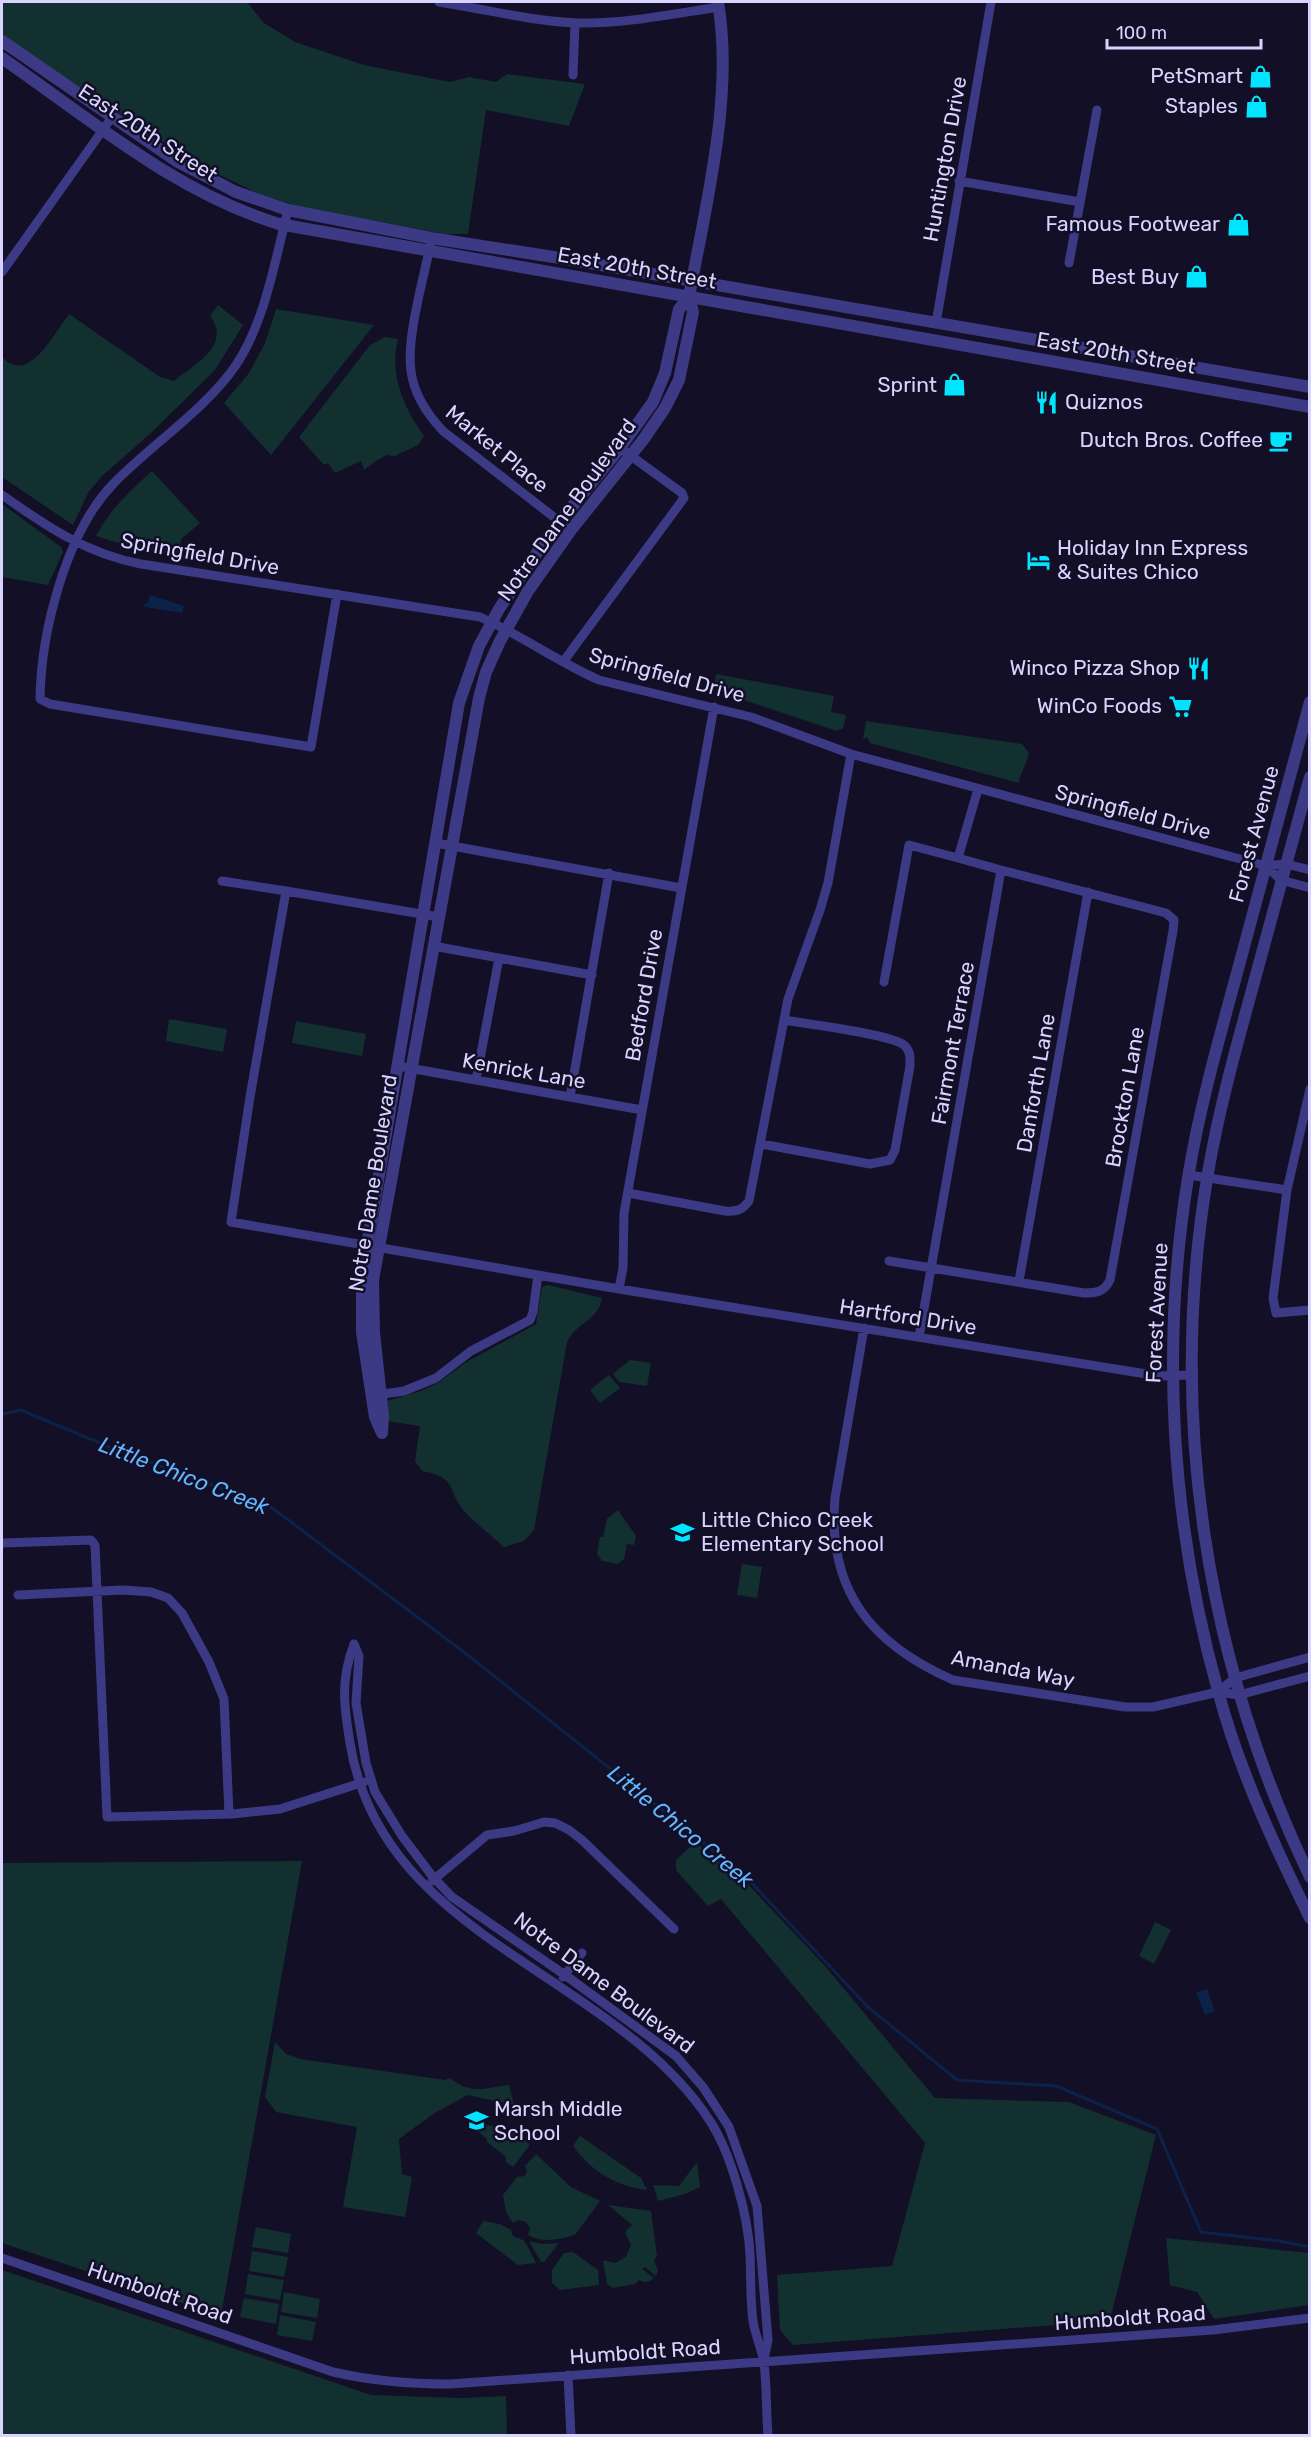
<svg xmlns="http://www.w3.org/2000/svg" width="1311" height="2437" font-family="Rubik,sans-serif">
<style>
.green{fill:#12302f}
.water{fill:#0c2248}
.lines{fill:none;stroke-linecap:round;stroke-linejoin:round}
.stream{stroke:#0c2248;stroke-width:3}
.minor{stroke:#3d3a85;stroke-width:9}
.tertiary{stroke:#3d3a85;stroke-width:12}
.labels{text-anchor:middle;stroke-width:5;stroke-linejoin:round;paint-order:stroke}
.poi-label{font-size:21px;fill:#d9d4ff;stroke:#130f26;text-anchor:end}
.street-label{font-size:21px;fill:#d9d4ff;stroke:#130f26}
.water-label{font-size:22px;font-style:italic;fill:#62b6ff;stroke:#130f26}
</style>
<rect width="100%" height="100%" fill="#130f26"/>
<path class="green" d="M2,2h245l17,21 31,19 69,23 86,17 19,-5 27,5 11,-8 78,10 -16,42 -83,-16 -18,124h-23l-145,-27 -41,-13 -66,-32 -191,-126z
M218,305l25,20 -28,45 -64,63 -50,44 -13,16 -15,32 -71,-48v-120c3,3 8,7 12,8 22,6 43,-36 55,-51l91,63 14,4c21,-17 58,-36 36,-65z
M276,309l98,16 -103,130 -47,-52 25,-30 16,-30z
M385,337l13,2c-9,37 6,68 26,97l-6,9 -23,11 -8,-1 -11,6 -12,9 -3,-9 -26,12 -7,-10 -4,2 -25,-28 71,-92z
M152,471l48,52 -19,16 -2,17 -41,-7 -42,-13c14,-27 34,-45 56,-65z
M2,504l59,43 2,5 -15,33 -46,-8z
M716,674l118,22 -3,16 15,3 -3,13 -6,3 -118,-39 -2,-4 -3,1z
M866,721l156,23 7,9c-2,11 -9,19 -10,30l-149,-40 -3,-6 -4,3z
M169,1019l58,10 -4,23 -57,-11z
M296,1021l70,13 -4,22 -70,-13z
M548,1285l54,13c-4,23 -24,23 -35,44l-33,188 -10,11 -20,6c-13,-12 -28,-23 -40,-36 -17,-20 -6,-34 -42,-40l-7,-10 5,-35 -33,-5v-20l34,-10 17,-8 27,-20 71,-39 6,-37z
M630,1360l21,3 -4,23 -28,-4 -6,-8z
M609,1375l11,13 -20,15 -10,-13z
M618,1510l18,26 -2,9 -7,-1 -3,15 -6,5 -16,-3 -5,-7 3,-17h3l4,-18z
M742,1564l20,3 -5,31 -20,-3z
M695,1842l47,36 83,88 110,132 134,4 87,33 -47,189h-41l-275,21 -13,-15 -3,-55 115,-9 33,-123 -204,-244 -13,7 -32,-36v-10z
M302,1861l-81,455 -219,-73v-380z
M1155,1922l16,8 -17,34 -15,-8z
M275,2042l11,12 14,5 145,21 5,-2c22,17 34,10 59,7l5,20 -46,-10 -32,17 -37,27 3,35 10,3 -7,40 -62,-10 14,-80 -81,-15 -11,-15z
M470,2125c23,-2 42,4 59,19v2l-16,21 -7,-5v-5l-19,-15v-3z
M580,2136l61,42 6,12c-31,-4 -55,-18 -74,-44z
M536,2154l35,33 29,14 -25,34c-16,4 -32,9 -47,0l2,-7 -4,-6 -8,-2 -5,3 -7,-11 -3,-17 14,-18 8,-1 2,-5 -2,-5z
M697,2162l3,25 -15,7 -27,7 -5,-16 26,1z
M608,2205l43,6 6,45 -3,5 4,9 -2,6 -11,-9 -3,2 12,9c-5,4 -9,5 -15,2l-4,4 -22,4 -6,-4 -4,-24 12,3 11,-6 5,-12 -6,-13 7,-7z
M483,2221l17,3 11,6 2,6 10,4 4,5 9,18 -18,2 -42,-32z
M256,2227l35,7 -3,19 -36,-6z
M1166,2238l143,15v52l-95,14 -17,-27 -27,-7z
M529,2241l13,3 17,-1 -15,19h-3z
M252,2251l36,6 -4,20 -35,-6z
M573,2252l25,18 1,15 -39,5 -8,-7v-13l12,-17z
M2,2270l369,125 91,3 44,-2 1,39h-505z
M248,2274l36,6 -4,20 -35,-6z
M284,2292l36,7 -3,19 -36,-6z
M244,2298l35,6 -3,20 -36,-7z
M280,2315l36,7 -4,19 -35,-6z"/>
<path class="water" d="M150,595l34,11 -2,7 -38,-6 1,-4h3z
M1207,1989l8,22 -10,4 -9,-22z"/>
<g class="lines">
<path class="stream" d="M2,1414l19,-4 88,37 162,60 198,149 276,220 123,131 89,73 99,6 101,43 44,103 78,9 31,6"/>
<path class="minor" d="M439,2c46,7 91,19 138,21 47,1 95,-9 142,-16
M573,75l2,-52
M959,181l121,21
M288,210c-13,50 -23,112 -52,155 -29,43 -85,80 -122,118 -48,49 -73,149 -74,216l10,5 261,43 26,-153
M431,242c-7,35 -25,96 -20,129 3,24 16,43 32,60l121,94
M1069,263l28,-153
M2,272l110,-155
M936,323l55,-321
M2,495c44,31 85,59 139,69l339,53c41,18 78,45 119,63l152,37 100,37 415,112 20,-2 24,6
M563,662l121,-164 -2,-5 -62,-45
M436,843l245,45
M1266,866l15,14 29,8
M222,881l64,10
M439,917l-153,-26 -36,206 -19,125 388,67 540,87 33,-1
M433,946l159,29
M884,982l25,-137 49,13
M398,1066l244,44
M476,1080l23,-122
M1310,1089l-23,101 -14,108 3,15 34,-3
M570,1097l39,-224
M761,1144l109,20 20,-4 5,-10 15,-84c0,-8 1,-15 -6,-21 -13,-11 -98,-21 -120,-25
M1189,1175l98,15
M628,1193l97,18c12,1 17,-1 24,-10l39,-202 32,-89 8,-27 23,-129
M889,1261l195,32c13,0 20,-1 26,-13l63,-349 1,-11 -8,-7 -165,-43
M1019,1281l69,-389
M619,1289l4,-21 1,-55 90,-506
M864,1328l-29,170c-8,92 36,146 118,182l172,27h28l65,-15 21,3 71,-19
M919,1337l82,-467 -43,-12 20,-69
M376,1395l28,-4 32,-13 35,-27 59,-31 3,-8 5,-37
M2,1543l89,-3 4,5 12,272 125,-3 48,-5 84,-27
M18,1595l105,-5 28,2 17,6 14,15 27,49 15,37 5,115
M354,1644c-14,37 -10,62 -4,99 31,197 263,229 360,378 21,32 38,94 40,133 1,22 0,45 3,67 2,14 9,28 11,42 3,24 2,49 4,73
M354,1644l5,12 -3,47 10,60 9,29 27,44 31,41 19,20 113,78 111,81 27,31 26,40 28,79 11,134 -4,19
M1218,1692l17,-14 75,-21
M432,1881l55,-46 27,-4 30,-9 11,1 14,7 13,10 92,89
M563,1977l19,-24
M2,2258l331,114c39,9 76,12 117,12l763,-54 97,-12
M568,2375l3,61"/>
<path class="tertiary" d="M2,41l176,121 58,30 52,18 143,28 129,20 750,129
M2,58c88,61 173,134 277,166l1031,183
M1310,702c-23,86 -46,171 -69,256 -19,71 -40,142 -52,214 -29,172 -18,351 29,519 21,79 56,154 92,227
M1310,777c-20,73 -40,146 -60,220 -16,58 -32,117 -42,176 -41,239 -3,486 102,704
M381,1431l-6,-14 -13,-85v-57l97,-572 20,-57 20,-37 50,-74 71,-87 33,-46 12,-29 14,-64 10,-12
M382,1433l1,-17 -9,-83 -1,-53 106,-582 7,-26 14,-31 28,-50 43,-61 72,-90 22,-32 14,-28 14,-68 -4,-15c17,-94 45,-201 29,-295"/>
</g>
<defs>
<symbol id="shop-bare" viewBox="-9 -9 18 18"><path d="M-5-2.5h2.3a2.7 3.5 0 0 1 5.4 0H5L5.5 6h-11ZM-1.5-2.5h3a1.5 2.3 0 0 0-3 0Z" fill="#00e5ff" stroke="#130f26" stroke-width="2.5" paint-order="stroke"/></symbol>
<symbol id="restaurant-bare" viewBox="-9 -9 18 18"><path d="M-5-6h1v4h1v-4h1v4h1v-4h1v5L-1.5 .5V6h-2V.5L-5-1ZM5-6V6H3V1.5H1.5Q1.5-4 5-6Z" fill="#00e5ff" stroke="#130f26" stroke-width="2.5" paint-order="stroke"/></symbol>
<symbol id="cafe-bare" viewBox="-9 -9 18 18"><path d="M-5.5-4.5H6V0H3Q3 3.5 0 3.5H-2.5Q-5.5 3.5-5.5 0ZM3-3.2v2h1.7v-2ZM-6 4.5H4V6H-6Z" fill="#00e5ff" stroke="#130f26" stroke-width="2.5" paint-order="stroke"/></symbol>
<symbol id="hotel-bare" viewBox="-9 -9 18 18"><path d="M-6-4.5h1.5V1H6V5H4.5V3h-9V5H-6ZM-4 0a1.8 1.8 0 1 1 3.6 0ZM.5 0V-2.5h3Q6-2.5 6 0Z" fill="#00e5ff" stroke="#130f26" stroke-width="2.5" paint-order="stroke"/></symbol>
<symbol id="supermarket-bare" viewBox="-9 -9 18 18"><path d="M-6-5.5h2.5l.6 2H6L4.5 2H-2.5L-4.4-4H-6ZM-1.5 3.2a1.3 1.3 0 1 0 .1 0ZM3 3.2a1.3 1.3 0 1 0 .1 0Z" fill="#00e5ff" stroke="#130f26" stroke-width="2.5" paint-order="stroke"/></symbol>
<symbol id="school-bare" viewBox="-9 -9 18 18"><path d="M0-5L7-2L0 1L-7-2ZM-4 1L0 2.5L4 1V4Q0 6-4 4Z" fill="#00e5ff" stroke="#130f26" stroke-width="2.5" paint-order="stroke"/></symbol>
</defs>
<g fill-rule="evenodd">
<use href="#shop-bare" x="1244" y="60" width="33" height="33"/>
<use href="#shop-bare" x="1240" y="90" width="33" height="33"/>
<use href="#shop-bare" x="1222" y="208" width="33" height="33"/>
<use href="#shop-bare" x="1180" y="260" width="33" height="33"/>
<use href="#shop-bare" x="938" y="368" width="33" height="33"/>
<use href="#restaurant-bare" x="1030" y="386" width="33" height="33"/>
<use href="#cafe-bare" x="1264" y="424" width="33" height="33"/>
<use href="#hotel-bare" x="1022" y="544" width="33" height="33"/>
<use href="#restaurant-bare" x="1182" y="652" width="33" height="33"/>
<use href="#supermarket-bare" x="1164" y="690" width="33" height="33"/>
<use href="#school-bare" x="666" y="1516" width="33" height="33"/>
<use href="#school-bare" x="460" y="2104" width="33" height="33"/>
</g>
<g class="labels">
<g class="poi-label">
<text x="1243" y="83">PetSmart</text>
<text x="1238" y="113">Staples</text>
<text x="1220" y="231">Famous Footwear</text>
<text x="1179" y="284">Best Buy</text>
<text x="937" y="392">Sprint</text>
<text x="1065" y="409" text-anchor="start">Quiznos</text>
<text x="1263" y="447">Dutch Bros. Coffee</text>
<text x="1057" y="555" text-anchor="start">Holiday Inn Express<tspan x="1057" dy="24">&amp; Suites Chico</tspan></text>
<text x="1180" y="675">Winco Pizza Shop</text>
<text x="1162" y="713">WinCo Foods</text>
<text x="701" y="1527" text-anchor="start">Little Chico Creek<tspan x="701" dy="24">Elementary School</tspan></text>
<text x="494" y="2116" text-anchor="start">Marsh Middle<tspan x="494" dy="24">School</tspan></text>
</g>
<g class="street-label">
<text transform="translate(148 133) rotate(33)" y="7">East 20th Street</text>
<text transform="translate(945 159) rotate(-80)" y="7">Huntington Drive</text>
<text transform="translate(637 268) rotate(10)" y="7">East 20th Street</text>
<text transform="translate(1116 353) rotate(10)" y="7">East 20th Street</text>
<text transform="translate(497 449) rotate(39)" y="7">Market Place</text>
<text transform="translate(567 510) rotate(-54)" y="7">Notre Dame Boulevard</text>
<text transform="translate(200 554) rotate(10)" y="7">Springfield Drive</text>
<text transform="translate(667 675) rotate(15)" y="7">Springfield Drive</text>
<text transform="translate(1133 812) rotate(15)" y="7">Springfield Drive</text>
<text transform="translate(1254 834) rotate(-75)" y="7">Forest Avenue</text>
<text transform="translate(644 995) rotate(-80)" y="7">Bedford Drive</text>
<text transform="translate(953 1043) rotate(-80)" y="7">Fairmont Terrace</text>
<text transform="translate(524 1071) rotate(10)" y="7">Kenrick Lane</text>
<text transform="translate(1036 1083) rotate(-80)" y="7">Danforth Lane</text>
<text transform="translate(1125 1097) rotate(-80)" y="7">Brockton Lane</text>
<text transform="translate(373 1183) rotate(-81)" y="7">Notre Dame Boulevard</text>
<text transform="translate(1157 1313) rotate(-87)" y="7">Forest Avenue</text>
<text transform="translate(908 1317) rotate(9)" y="7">Hartford Drive</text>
<text transform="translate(1013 1669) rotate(11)" y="7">Amanda Way</text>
<text transform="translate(604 1983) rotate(37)" y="7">Notre Dame Boulevard</text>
<text transform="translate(160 2293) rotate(19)" y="7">Humboldt Road</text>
<text transform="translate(1130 2318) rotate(-4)" y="7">Humboldt Road</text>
<text transform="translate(645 2352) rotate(-4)" y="7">Humboldt Road</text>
</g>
<g class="water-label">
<text transform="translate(184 1475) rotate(21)" y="8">Little Chico Creek</text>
<text transform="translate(681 1826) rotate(39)" y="8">Little Chico Creek</text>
</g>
</g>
<rect width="1311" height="2437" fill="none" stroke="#d9d4ff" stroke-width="6"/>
<path d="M1107 39v9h154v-9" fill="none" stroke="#d9d4ff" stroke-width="3"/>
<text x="1116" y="39" font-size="18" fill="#d9d4ff" stroke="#130f26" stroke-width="4.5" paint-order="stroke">100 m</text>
</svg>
